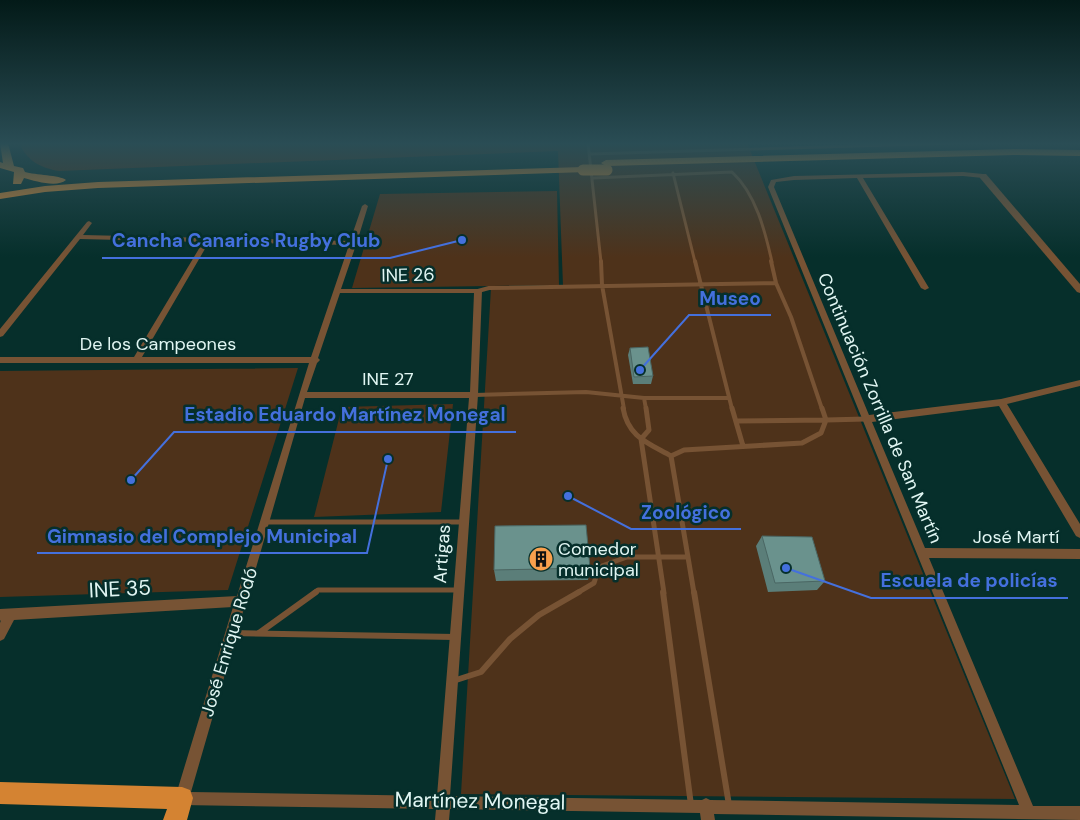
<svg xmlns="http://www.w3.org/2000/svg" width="1080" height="820" font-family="'DM Sans',sans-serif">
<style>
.green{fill:#4e321a}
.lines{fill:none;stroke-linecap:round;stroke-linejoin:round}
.service-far3{stroke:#775334;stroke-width:3}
.service-far2{stroke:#775334;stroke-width:4}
.service-far1{stroke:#775334;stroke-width:5}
.service{stroke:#775334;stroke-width:6}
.minor{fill:#775334;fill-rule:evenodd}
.tertiary{fill:#775334;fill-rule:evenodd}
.trunk{fill:#d48332;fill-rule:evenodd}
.trunk-bridge{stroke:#d48332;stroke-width:11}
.wall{fill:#5b7e79}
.building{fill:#6a928d;stroke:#4a6663}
.labels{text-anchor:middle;stroke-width:5;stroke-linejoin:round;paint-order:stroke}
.street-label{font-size:18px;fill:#e1f6f3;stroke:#062f2b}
.poi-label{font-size:18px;fill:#e1f6f3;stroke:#062f2b;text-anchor:start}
.near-street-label{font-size:21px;fill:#e1f6f3;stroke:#062f2b}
.leader{fill:none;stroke:#4470dd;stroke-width:2}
.callout-dot{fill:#4470dd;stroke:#062f2b;stroke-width:2}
.callout-label{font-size:19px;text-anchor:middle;font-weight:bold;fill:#4470dd;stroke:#062f2b;stroke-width:5;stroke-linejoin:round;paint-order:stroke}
</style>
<rect width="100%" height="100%" fill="#062f2b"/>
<path class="green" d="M19,143h728l268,656 -554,-5 30,-506 72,-2 -5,-135 -499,20c-18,-3 -32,-10 -40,-28z
M557,191l2,94 -207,3 28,-94z
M298,368l-70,222 -228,7v-226z
M453,404l-12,108 -127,5 28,-110z"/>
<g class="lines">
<path class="service-far3" d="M588,143l13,119
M590,154l364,-11
M673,173l22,89
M593,178l139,-6c24,22 33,59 40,90"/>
<path class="service-far2" d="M601,261l1,24 22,124
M695,261l37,148
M771,261l5,22
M478,291l11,-3 287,-5 15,34 31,92
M474,395l112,-3 58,6h85
M644,398l2,11"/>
<path class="service-far1" d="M623,408c5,29 25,35 48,48
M646,408l3,22 -8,9 23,154
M732,408l11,38
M822,408l4,12 40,-1
M671,456l23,137
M671,456l13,-6 118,-7 19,-10 5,-13 -90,1
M265,522h199
M314,593l4,-3h139
M577,593l17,-10 5,-16 28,-10h61"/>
<path class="service" d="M663,592l28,213
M694,592l35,213
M232,633l223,4
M259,633l57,-41
M453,681l28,-9 29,-33 29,-24 40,-23"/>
<path class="minor" d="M963,172l20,2 3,2 -3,2 -20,-2 -100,2 66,110 -4,2 -4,-2 -64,-110 -63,2 -18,2 -2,5 95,228 132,-16 79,-19v6l-73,18 73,120v14l-4,-2 -77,-130 -127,16 53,126 155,1v10l-151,-1 104,248h47v14l-366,-6 1,6h-14l-1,-7 -250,-4 -1,11h-14l1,-11 -254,-4 -5,-2 -2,-5 58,-191 -219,13 -10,19 -4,2v-18l1,-3 -1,1v-12l237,-13 72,-233h-309v-6h134l69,-115 -123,-3 -77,97 -3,1v-8l87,-107 2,-1 3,2 -9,12 267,6 12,-35 3,-2 3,2 -11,36v1l-1,2 -15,44h137l4,2 -4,104 -28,401 252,4 4,-2 4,2 309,5 -251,-618 3,-7 23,-4zM209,242l140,3 -38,112h-169zM340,293h134l-4,99h-163l10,-29 3,-3 -2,-2zM305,398h164l-32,398 -246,-4 54,-187 2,-4v-2z"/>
<path class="tertiary" d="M980,174h6l94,110v9l-3,-1 -97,-114z"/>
<path class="trunk" d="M0,143h8l6,23 9,2 2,4c10,3 35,3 41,8 -9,8 -31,1 -42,-2l-3,6h-8l1,-12 -14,-4v-6l3,1z
M1014,149l66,1v6l-66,-1 -408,11 -5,-3 5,-3z
M583,167l4,1v4l-489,16 -53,4 -45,7v-6l45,-7 53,-4z
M0,782l182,5 8,3 3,8 -6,22h-24l4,-11 -167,-5z"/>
<path class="trunk-bridge" d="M583,170h24"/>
</g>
<path class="wall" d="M630,348l23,28 -2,8h-18l-5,-29z
M762,536l63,45 -8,9 -49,2 -12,-46z
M590,568l-2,12 -92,1 -2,-11z"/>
<path class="building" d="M648,347l5,29 -19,1 -4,-29z
M586,525l4,43 -96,2 1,-44z
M762,536l50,1 13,44 -50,2z"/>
<linearGradient id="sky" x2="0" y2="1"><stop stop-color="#031a18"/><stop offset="0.56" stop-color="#2a4d55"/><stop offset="1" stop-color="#2a4d55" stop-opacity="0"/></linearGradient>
<rect width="1080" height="257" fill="url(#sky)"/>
<defs>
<symbol id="building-disc" viewBox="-11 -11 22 22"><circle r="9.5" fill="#f9a04d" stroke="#062f2b"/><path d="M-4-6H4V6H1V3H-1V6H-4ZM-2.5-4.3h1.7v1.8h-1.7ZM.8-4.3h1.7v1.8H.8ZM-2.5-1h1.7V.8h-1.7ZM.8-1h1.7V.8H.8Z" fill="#111"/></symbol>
</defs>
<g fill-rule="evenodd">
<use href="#building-disc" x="527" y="545" width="28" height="28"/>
</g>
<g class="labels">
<g class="street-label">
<text transform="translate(408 275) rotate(-1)" y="6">INE 26</text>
<text x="158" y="350">De los Campeones</text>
<text x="388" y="385">INE 27</text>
<text transform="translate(880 408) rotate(67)" y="6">Continuación Zorrilla de San Martín</text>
<text x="1016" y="543">José Martí</text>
<text transform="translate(442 554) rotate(-86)" y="6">Artigas</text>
<text transform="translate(229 642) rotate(-73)" y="6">José Enrique Rodó</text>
</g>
<g class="poi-label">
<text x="558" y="555">Comedor<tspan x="558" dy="21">municipal</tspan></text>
</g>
<g class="near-street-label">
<text transform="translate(120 589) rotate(-3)" y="7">INE 35</text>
<text transform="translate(480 801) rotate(1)" y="7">Martínez Monegal</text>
</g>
</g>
<path class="leader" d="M462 240L390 258H102M640 370L689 315H771M131 480L174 432H516M568 496L631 529H741M388 459L367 553H37M786 568L871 598H1068"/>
<g class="callout-dot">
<circle cx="462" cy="240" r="5"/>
<circle cx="640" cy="370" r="5"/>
<circle cx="131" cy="480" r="5"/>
<circle cx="568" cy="496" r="5"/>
<circle cx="388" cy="459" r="5"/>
<circle cx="786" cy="568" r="5"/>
</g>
<g class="callout-label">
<text x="246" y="247">Cancha Canarios Rugby Club</text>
<text x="730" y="305">Museo</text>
<text x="345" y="421">Estadio Eduardo Martínez Monegal</text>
<text x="686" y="519">Zoológico</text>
<text x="202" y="543">Gimnasio del Complejo Municipal</text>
<text x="969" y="587">Escuela de policías</text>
</g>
</svg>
